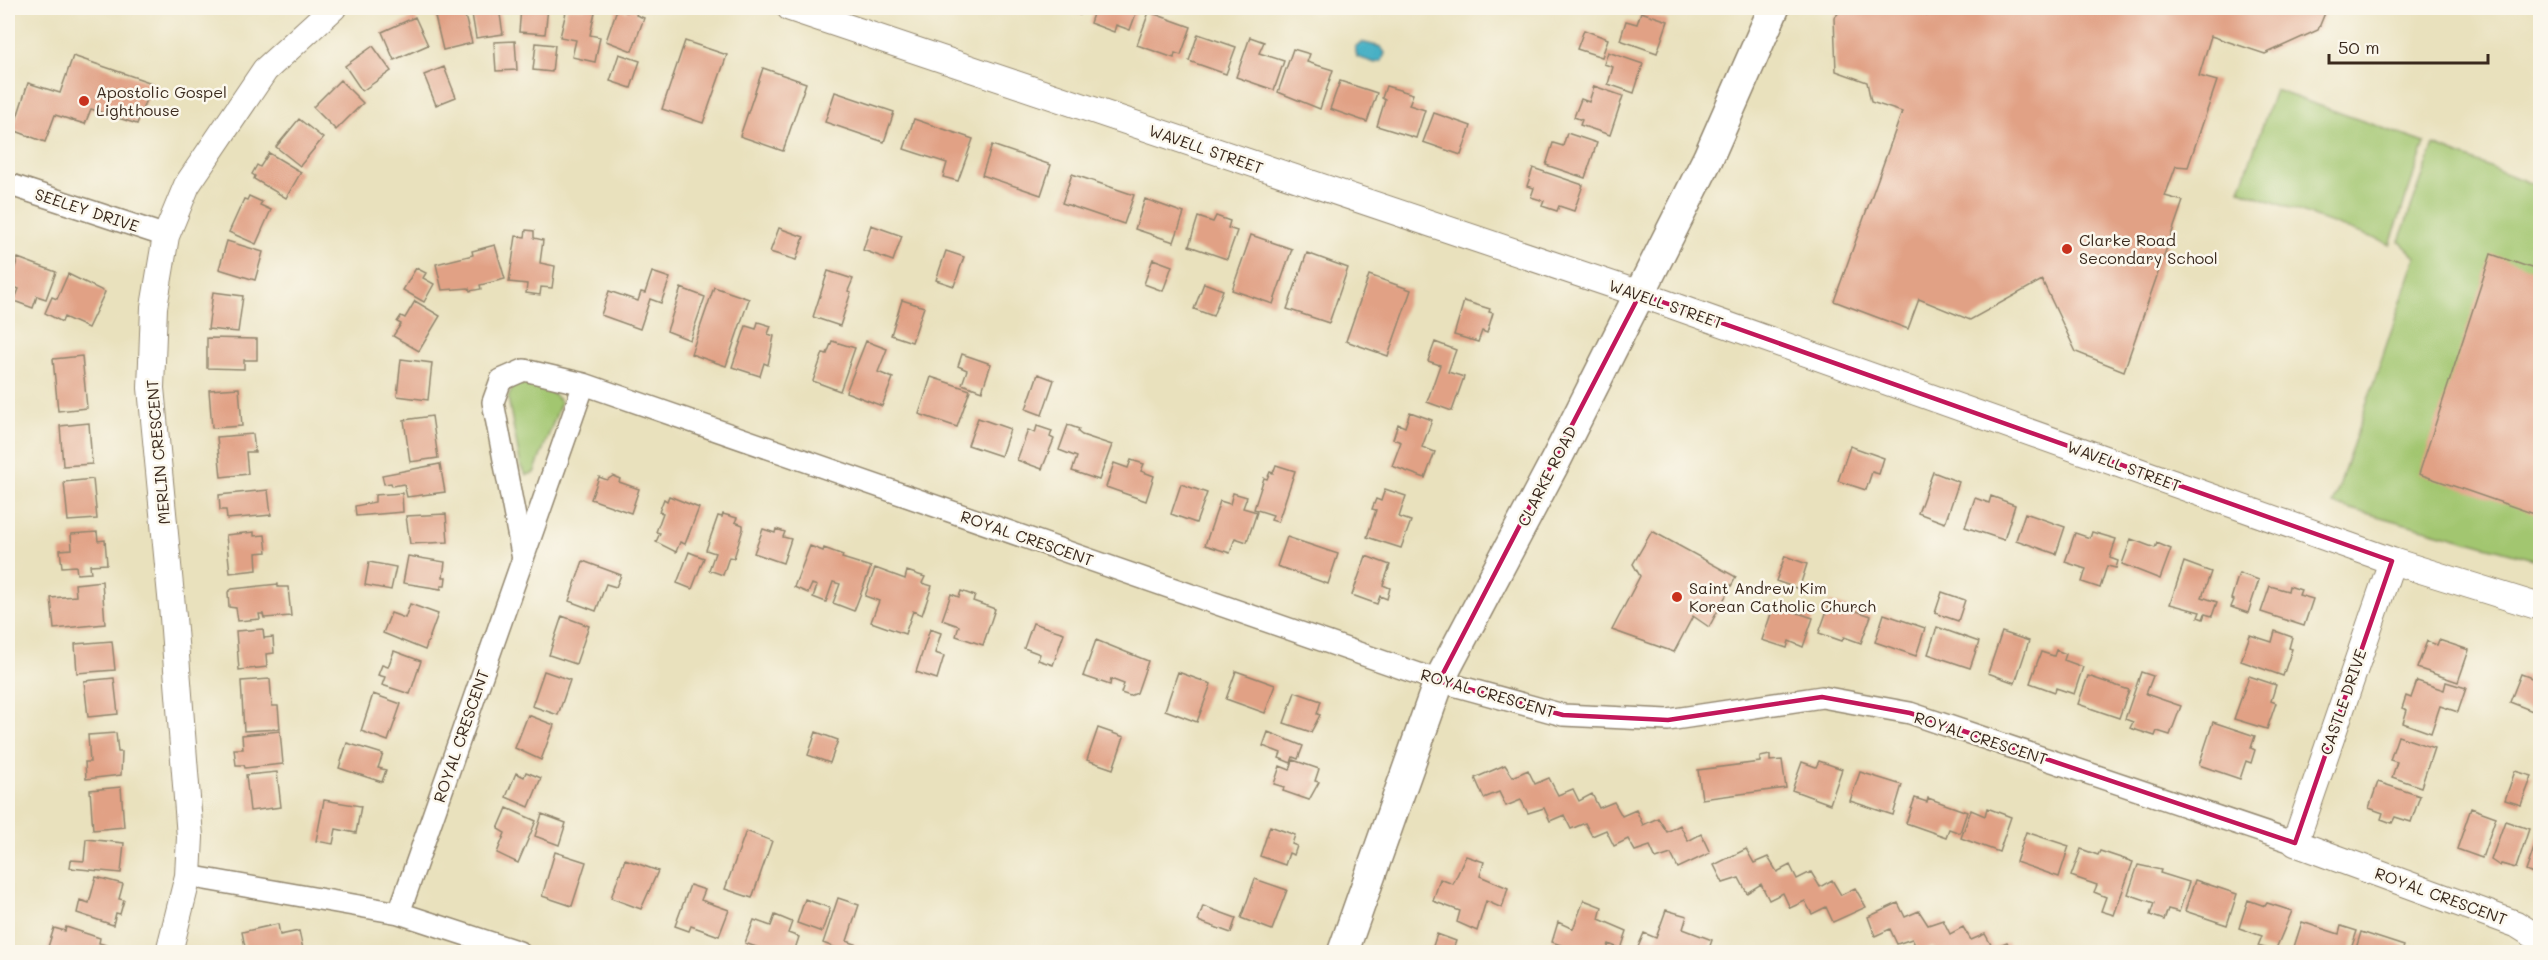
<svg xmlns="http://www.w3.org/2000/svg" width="2548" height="960" font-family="Mali,sans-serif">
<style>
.green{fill:#a2c670;stroke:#6e7847;stroke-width:1.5}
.water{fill:#46b0c5;stroke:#406d72;stroke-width:1.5}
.building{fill:#e1a185}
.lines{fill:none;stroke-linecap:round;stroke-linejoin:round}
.minor-casing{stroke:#92866e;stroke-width:24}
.tertiary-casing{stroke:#92866e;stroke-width:28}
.secondary-casing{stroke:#92866e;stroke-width:33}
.minor{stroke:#fff;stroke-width:21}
.tertiary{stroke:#fff;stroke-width:26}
.secondary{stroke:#fff;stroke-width:30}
.marked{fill:none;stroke:#c2185b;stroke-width:4.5;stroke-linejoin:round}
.poi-dot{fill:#c8321e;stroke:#fbf7ec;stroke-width:2}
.labels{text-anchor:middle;stroke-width:5;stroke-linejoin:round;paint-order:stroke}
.poi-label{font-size:16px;fill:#3b2a1e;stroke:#fbf7ec;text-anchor:start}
.street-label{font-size:16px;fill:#3b2a1e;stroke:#fbf7ec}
</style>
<rect width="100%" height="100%" fill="#fbf7ec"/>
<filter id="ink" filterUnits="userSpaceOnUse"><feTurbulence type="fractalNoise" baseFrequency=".0167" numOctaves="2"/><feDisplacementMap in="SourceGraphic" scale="12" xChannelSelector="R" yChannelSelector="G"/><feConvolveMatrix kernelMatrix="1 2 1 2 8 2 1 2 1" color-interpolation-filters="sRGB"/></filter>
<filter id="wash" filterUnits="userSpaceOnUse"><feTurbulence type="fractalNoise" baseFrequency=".008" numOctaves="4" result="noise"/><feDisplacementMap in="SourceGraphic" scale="24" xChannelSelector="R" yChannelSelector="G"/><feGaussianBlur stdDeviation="1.35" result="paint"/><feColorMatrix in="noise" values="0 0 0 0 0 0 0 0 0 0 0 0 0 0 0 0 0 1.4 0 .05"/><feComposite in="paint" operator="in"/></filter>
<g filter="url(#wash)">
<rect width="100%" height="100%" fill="#e9e1bd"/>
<path class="green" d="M2275,90l150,53 -35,101 -150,-54z
M2434,145l106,42v374l-207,-57 83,-247 -17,-16z
M530,380l17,8 14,14 -27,71 -8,2 -5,-8 -13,-69 6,-13z"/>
<path class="water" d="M1361,42l20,5 4,6 -3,8 -7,2 -18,-6 -2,-10z"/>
<g id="blocks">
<path class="building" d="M433,8h30l9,35 -29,7z
M471,8h28l4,26 -27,4z
M521,8h27l-3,26 -26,-2z
M567,8h29l-6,27 10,2 -5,25 -23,-5 4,-17 -16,-3z
M628,8l9,3 -1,4 8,3 -12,33 -26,-10 11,-32 10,3z
M1059,8h23l-2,7z
M1095,8h43l-8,22 -14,-5 -2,7 -24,-9z
M1843,8h75l9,7 3,-7h397l-9,22 -53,24 -54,-18 -12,40 18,5 -29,86 -12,-1 -11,30 18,5 -59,170 -48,-19 -34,-72 -72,40 -51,-21 -11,30 -74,-28 68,-189 -31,-10 -4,-20 -31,-11 -2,-53z
M1149,12l42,15 -10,28 -6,-2 -1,5 -37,-13z
M1641,12l27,9 -11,32 -37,-13 6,-19 11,3z
M415,17l13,28 -34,15 -12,-28z
M1584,30l24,9 -6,18 -25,-8z
M1198,34l38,13 -10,27 -37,-13z
M1250,37l14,5 -5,11 25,8 -10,29 -38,-13z
M515,41l2,29 -21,1 -2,-29z
M685,41l42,14 -24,68 -41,-14z
M536,43l19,2 -3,27 -19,-2z
M373,46l18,25 -29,20 -17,-25z
M1293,49l17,5 -3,8 26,8 -13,39 -42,-17z
M1608,52l35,12 -9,29 -26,-9 5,-17 -9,-3z
M619,54l21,7 -9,27 -21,-7z
M73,56l79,27 -15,41 -46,-15 -6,15 -30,-9 -10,27 -32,-12 15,-47 32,10z
M444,67l12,30 -20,8 -12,-30z
M763,68l43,15 -23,68 -43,-15z
M340,80l23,23 -27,27 -23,-23z
M1340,81l37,12 -10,29 -37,-13z
M1386,86l27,8 -4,11 16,5 -9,28 -39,-12 8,-26 -3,-2z
M1594,86l29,10 -13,39 -30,-10 2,-5 -8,-3 7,-18 8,3z
M835,92l59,20 -10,30 -59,-20z
M1434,113l37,13 -10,29 -38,-13z
M299,119l24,19 -23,28 -24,-19z
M914,119l59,20 -15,42 -15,-4 4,-14 -43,-14z
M1567,133l30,10 -12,35 -39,-13 7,-22 10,3z
M992,145l59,20 -10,30 -59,-20z
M269,153l32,19 -15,26 -32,-19 1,-3 -3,-2 5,-9 3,2z
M1533,168l50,17 -9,26 -15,-5 -2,5 -15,-5 2,-5 -13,-4 3,-9 -7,-2z
M1072,174l62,21 -10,29 -62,-21z
M249,196l13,6 -2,3 11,5 -15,34 -27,-12 15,-33 3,1z
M1145,199l39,14 -10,29 -39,-13z
M1216,216l14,5 -2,7 9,3 -10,28 -38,-13 9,-29 15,5z
M871,225l31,11 -9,25 -30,-11z
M779,228l25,9 -8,23 -26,-8z
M526,230l8,1v7l9,2 -3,23 15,3 -3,22 -11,-1 -1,8 -14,-2 1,-9 -18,-2 7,-46 9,1z
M1251,235l41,14 -19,55 -41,-14z
M227,241l36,11 -8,28 -36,-11z
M495,245l10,34 -25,6 1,4 -11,2 -1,-3 -27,2 -6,-26 37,-9 -1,-4z
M946,251l18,6 -10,29 -18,-6z
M1307,253l41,15 -19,55 -42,-14z
M2491,254l49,17v245l-121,-42z
M18,258l38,14 -10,27 -9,-3 -4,12 -19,-7 5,-12 -10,-4z
M1153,259l19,7 -9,25 -19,-7z
M416,268l10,5 -3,5 11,6 -10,18 -21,-12z
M828,271l25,8 -5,12 3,1 -11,34 -27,-9z
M652,272l18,6 -9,25 -11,-4 -10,30 -39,-14 8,-24 29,10 3,-9 4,1z
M68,274l37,18 -17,36 -24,-11 -2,5 -17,-9 7,-16 5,2z
M1369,275l42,15 -23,66 -42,-15z
M1204,283l19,7 -10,26 -19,-7z
M714,287l35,12 -23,67 -35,-12z
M681,288l24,9 -15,43 -23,-9z
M213,292l30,4 -5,36 -30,-3z
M902,300l22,7 -12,35 -21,-7z
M415,301l25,15 -21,35 -26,-15 8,-12 -4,-2 4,-6 4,2z
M1464,301l26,8 -1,3 4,1 -6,20 -5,-2 -4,11 -24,-7z
M758,322l13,4 -3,8 6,2 -6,29 -4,-2 -4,13 -28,-9 14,-41 10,3z
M207,338l50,1v21h-13v9l-37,-1z
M832,341l23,7 -15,43 -27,-10 10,-28 4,1z
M866,341l21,8 -9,23 15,6 -11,28 -36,-14z
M1435,342l21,8 -8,22 16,5 -12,34 -25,-9 13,-37 -12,-4z
M962,354l29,10 -9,27 -20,-7 5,-14 -9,-4z
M82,356l5,52 -29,3 -5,-52z
M401,359l31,4 -4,37 -31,-4z
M1038,374l16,6 -12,35 -16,-6z
M931,377l39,13 -13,37 -38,-13z
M239,388l3,38 -30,2 -3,-38z
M1410,412l22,8 -10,27 13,5 -10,26 -33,-12 9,-24 -8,-3 5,-15 7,3z
M432,416l6,42 -28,4 -6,-42z
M978,418l32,11 -9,27 -33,-11z
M89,423l3,41 -29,2 -3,-40z
M1068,425l11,4 -1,3 4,3 30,10 -13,35 -27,-9 5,-14 -18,-7z
M1037,426l15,5 -2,6 4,2 -12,30 -25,-9 11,-30 7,3z
M253,434l2,18h-9l2,22 -27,3 -4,-40z
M1850,446l34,12 -5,16 -7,-2 -6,18 -28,-9z
M1131,460l13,4 -3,7 13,5 -8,25 -40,-14 8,-24 14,5z
M440,464l5,28 -38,5 -3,-13 -12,2 -1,-3 -7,1 -2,-9z
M1276,465l19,6 -17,51 -7,-2 2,-5 -19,-6 10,-31 3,1 3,-7 3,1z
M1933,472l26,10 -14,41 -27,-10z
M613,476l7,3 -1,3 20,7 -8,24 -40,-14 8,-22 8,3z
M93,479l4,40 -29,2 -4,-39z
M1181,484l26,9 -11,30 -25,-9z
M1385,489l21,7 -7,21 12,4 -10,27 -34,-11 9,-27 -4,-1 4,-10 5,2z
M268,490l3,25 -44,4 -1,-9h-6l-1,-15z
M402,493l1,19 -47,4 -1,-10 20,-4v-7z
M1233,493l14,4 -4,11 14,4 -10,30 -12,-4 -5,15 -25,-8 15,-44 10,3z
M669,496l30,12 -14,36 -5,-2 -4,10 -20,-10 4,-9 -4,-1 7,-19 -4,-1 5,-13 3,2z
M1991,496l24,9 -11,35 -39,-13 10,-29 14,5z
M2025,513l40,14 -9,27 -40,-14z
M446,514l2,28 -38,2 -4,-28z
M723,514l14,4 -2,4 8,3v4l-9,29 -5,-1 -6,18 -14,-5 6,-17 -9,-3 12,-34 4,1z
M763,529l12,4 1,-4 9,3 -2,5 8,2 -8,24 -29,-10z
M1652,531l84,46 -27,50 -16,-11 -19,36 -62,-22 28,-54 -7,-12z
M97,532l1,9 7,-1 2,24 -17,1 1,8 -14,1 -1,-8 -14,1 -2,-17 12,-1 -1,-15z
M254,532v4l11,-1 2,17 -11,1 1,17 -27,3 -4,-38z
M2092,532l24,7 -6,19 8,3 -2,7 -9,-2 -7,22 -18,-6 4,-13 -21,-7 10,-29 15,5z
M1287,537l51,17 -10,30 -51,-18z
M2131,539l24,9 2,-5 14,6 -11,30 -38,-15z
M810,546l13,5 1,-3 19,7 -1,3 29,9 -17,44 -21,-8 7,-19 -7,-2 -7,20 -13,-5 4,-11 -5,-2 -4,9 -14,-6z
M689,552l15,6 -12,31 -15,-6z
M408,556l37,6 -2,15h3l-1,9h-4v3l-38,-6z
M1366,556l24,9 -7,20 7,3 -3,11 -7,-3 -3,8 -25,-9z
M1785,556l22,8 -8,25 -23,-8z
M583,561l38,14 -5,12 -10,-3 -10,27 -27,-10z
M369,562l27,5 -5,23 -26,-5z
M2184,562l27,10 -9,25 15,5 -5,14 -7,-2 -2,5 -5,-2 2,-5 -30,-8z
M875,568l30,11 2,-8 18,6 -3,6 10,3 -10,29 -9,-4 -8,23 -34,-12 8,-21 -14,-5z
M2239,573l20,7 -11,33 -17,-6 3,-7 -3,-1z
M102,581l3,43 -51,5 -3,-31 25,-2 -1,-12z
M278,584v3h10l3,29 -27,2 -1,-4h-4l1,5 -22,2 -2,-13 -7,-1 -1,-15 4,-3z
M2270,586l18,5 1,-5 12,4 -2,5 14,4 -9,27 -43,-14z
M961,591l14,5 -2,5 22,8 -12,36 -27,-9 3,-10 -17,-6 9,-26 8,3z
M1942,592l23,8 -7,21 -23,-8z
M1830,602l41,14 -10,27 -17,-6 -2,4 -23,-8z
M410,604l28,10 -13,36 -42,-17 8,-20 14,5z
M1774,605l39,13 -10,29 -14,-6 -2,7 -25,-8z
M1884,614l41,14 -9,28 -41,-14z
M562,616l27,10 -13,38 -27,-9z
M1033,623l31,10 -11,32 -15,-5 2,-6 -16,-6z
M1937,627l42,15 -9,26 -42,-14z
M263,629l1,9 9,-1 1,16 -8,1 1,13 -28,3 -3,-39z
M930,629l11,4 -6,20 9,3 -7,23 -21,-7z
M2275,631l17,6 -3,11 3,1 -9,27 -42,-15 9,-26 22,7z
M2002,632l27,9 -14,42 -27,-10z
M1096,640l52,21 -11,32 -7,3 -9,-3 3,-9 -13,-5 -1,6 -27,-9z
M2439,640l30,10 -11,32 -41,-14 10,-27 10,4z
M112,641l3,29 -38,3 -2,-29z
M2056,650l10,4 -2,6 19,7 -9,27 -18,-6 -1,4 -25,-9 11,-31 13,4z
M394,651l27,10 -11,33 -28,-9 3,-8 -7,-2 4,-10 6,2z
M544,671l26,9 -12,35 -26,-9z
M1236,671l39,14 -10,28 -39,-14z
M1178,672l33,12 -14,38 -32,-12z
M2141,672l12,4 -7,18 35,12 -11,29 -13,-4 -2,5 -25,-8 3,-6 -8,-3z
M2521,674l19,7v33l-30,-12z
M2088,676l41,14 -10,28 -41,-14z
M2249,676l27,9 -5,16 5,2 -9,26 -33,-10z
M114,678l4,36 -30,3 -4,-36z
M270,679l2,27h6l2,23 -36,2 -3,-50z
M2417,681l27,9 2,-8 20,6 -8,24 -18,-6 -9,27 -28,-10 4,-13 -5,-2 4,-12 5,2z
M1295,692l26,9 -4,13 3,1 -9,17 -27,-9z
M373,694l28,10 -13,37 -27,-10z
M528,715l26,10 -13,35 -26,-12z
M2213,722l42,14 -4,12 4,2 -4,13 -5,-2 -6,18 -41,-14z
M1098,728l26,9 -11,32 -26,-9z
M280,731l3,33 -38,4 -1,-3h-8l-2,-16h9l-1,-14z
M816,732l22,8 -8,23 -22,-8z
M1268,732l35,14 -5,13 -5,-2 -2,6 -12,-5 2,-5 -18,-7z
M116,733l2,19h4l-1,23 -35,4 -1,-17h5l-2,-27z
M2398,736l36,12 -13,39 -29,-10 5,-15 -7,-2z
M347,743l36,11 -5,14 8,2 -4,12 -43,-14z
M1770,755v6l12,-1 4,28 -84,11 -4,-29 62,-8v-5z
M1293,760l26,9 -4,12 4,1 -10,18 -26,-9 1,-4 -10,-3 6,-18 10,4z
M1819,761l23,8 -12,35 -38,-14 10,-28 14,5z
M1505,765l8,12 15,-7 7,14 14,-6 9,17 15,-6 6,12 13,-7 7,14 15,-6 8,14 14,-6 7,15 15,-7 9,14 13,-7 8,16 13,-7 9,19 -32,15 -7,-14 -15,5 -6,-13 -15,5 -7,-12 -14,7 -8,-16 -14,6 -7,-13 -14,6 -7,-14 -14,6 -6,-13 -16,5 -7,-13 -15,6 -7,-14 -15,6 -9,-20z
M2515,771l17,5 -11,29 -16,-5z
M277,772l4,35 -31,4 -4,-36z
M526,772l15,6 -12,29 -23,-10 10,-24 8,4z
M1860,772l42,13 -9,30 -43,-14z
M2378,782l42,14 -9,26 -16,-5 -3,6 -11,-4 2,-6 -14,-5z
M121,787l3,40 -31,3 -3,-40z
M1915,798l12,4 1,-4 39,14 -7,21 -11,-4 -3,8 -40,-14z
M324,800l37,6 -5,27 -20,-4 -3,15 -17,-3z
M507,808l29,13 -18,42 -21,-10 8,-20 -7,-4z
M1987,808l24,9 -12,35 -38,-14 10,-28 14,6z
M2471,808l25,9 -14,41 -25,-9z
M542,814l24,9 -7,22 -24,-9z
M2505,821l24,8 -13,39 -15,-4 -1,2 -9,-6z
M1270,826l25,9 -3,9 5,2 -3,9 -5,-2 -4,12 -25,-9z
M746,831l26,10 -20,57 -27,-9z
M2540,831v46l-14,-6z
M2026,832l43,14 -10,31 -43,-15z
M86,839l38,4 -3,30 -51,-5 1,-8 13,1z
M1746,849l8,14 14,-6 9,15 13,-7 7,14 14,-7 9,15 12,-7 9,15 14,-7 11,19 -33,15 -7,-15 -14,7 -7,-13 -15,7 -7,-15 -14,7 -8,-16 -14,9 -8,-15 -16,5 -9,-18z
M2081,849l17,6 2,-4 33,11 -19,53 -13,-4 5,-14 -12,-5 3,-7 -26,-9z
M555,852l31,10 -14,44 -30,-10z
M1466,856l18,6 -4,14 28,12 -6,20 -16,-7 -9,30 -20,-9 3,-11 -27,-10 7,-22 13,5z
M625,859l33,12 -17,38 -30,-11z
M2138,865l23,5 -1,3 29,9 -10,30 -11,-3 -4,11 -14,-5 4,-12 -26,-9z
M96,877l27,7 -4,15 5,1 -4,14 -4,-1 -3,12 -36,-12 3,-13 9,3z
M1255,879l32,11 -15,40 -31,-12z
M2195,880l42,14 -10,31 -42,-14z
M690,885l15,5 -4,10 28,10 -10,26 -28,-10 -2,5 -14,-5z
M838,898l21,7 -12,36 19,7 -1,4h-25l1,-2 -18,-7z
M805,899l25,9 -8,24 -25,-9z
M1584,900l18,7 -3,12 28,12 -6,18 -12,-5 -3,8h-26l-28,-10 6,-20 15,7z
M2248,900l17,6 2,-3 25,8 -17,40 -17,-5 4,-10 -23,-8z
M1898,903l7,14 14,-6 9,14 15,-5 7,14 13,-7 8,13 14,-6 8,14 14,-6 5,10h-76l-3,-5 -15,4 -6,-12 -15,5 -7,-15 -15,7 -7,-19z
M1203,906l33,12 -5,15 -33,-12z
M1666,910l21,6 -4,13 29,11 -4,12h-72l8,-19 12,5z
M775,915l17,7 -4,11 11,4 -5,15h-24l-25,-9 9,-23 17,6z
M2302,922l37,12 2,-8 16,5 -7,21h-49l-8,-2z
M278,924l2,11 19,-4 4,18 -15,3h-42l-4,-20z
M66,927l34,11 -1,5 7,2 -2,7 -57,-2 7,-22 11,3z
M2361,932l43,14 -2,6h-47z
M1437,934l19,7 -4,11h-21z"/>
</g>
</g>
<g filter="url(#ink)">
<use href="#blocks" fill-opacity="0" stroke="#92866e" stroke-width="1.5"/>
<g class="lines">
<defs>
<path id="minor" d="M8,184l158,52
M523,559l-30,-157 8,-22 23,-10 60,14 855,297 124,34 105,5 154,-23 88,16 385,130
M188,876l211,37 120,39
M399,913l185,-529"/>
<path id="tertiary" d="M790,8l850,286 752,267 148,46
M2392,561l-97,282 221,81 24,15
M169,952l19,-76 2,-39 -17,-220 -22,-229 3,-81 12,-71 21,-51 78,-115 68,-62"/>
<path id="secondary" d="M1343,952l96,-271 117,-221 152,-302 66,-150"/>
</defs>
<use href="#minor" class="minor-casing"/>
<use href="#tertiary" class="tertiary-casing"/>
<use href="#secondary" class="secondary-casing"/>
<use href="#minor" class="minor"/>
<use href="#tertiary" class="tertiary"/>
<use href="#secondary" class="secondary"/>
</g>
</g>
<path class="marked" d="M1640,294l752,267 -97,282 -385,-130 -88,-16 -154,23 -105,-5 -124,-34z"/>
<g class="poi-dot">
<circle cx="84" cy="101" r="6"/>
<circle cx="2067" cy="249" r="6"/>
<circle cx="1677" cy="597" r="6"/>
</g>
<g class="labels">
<g class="poi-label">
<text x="96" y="98">Apostolic Gospel<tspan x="96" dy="18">Lighthouse</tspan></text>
<text x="2079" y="246">Clarke Road<tspan x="2079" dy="18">Secondary School</tspan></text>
<text x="1689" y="594">Saint Andrew Kim<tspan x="1689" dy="18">Korean Catholic Church</tspan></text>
</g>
<g class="street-label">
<text transform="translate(1206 149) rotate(19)" y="6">WAVELL STREET</text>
<text transform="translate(87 210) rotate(18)" y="6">SEELEY DRIVE</text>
<text transform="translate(1666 304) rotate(19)" y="6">WAVELL STREET</text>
<text transform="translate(158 452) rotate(-95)" y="6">MERLIN CRESCENT</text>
<text transform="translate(2124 466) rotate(20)" y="6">WAVELL STREET</text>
<text transform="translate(1547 476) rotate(-63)" y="6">CLARKE ROAD</text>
<text transform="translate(1027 538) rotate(19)" y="6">ROYAL CRESCENT</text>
<text transform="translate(1488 693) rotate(16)" y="6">ROYAL CRESCENT</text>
<text transform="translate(2343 702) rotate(-71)" y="6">CASTLE DRIVE</text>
<text transform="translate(461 736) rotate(-71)" y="6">ROYAL CRESCENT</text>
<text transform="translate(1981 738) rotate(18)" y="6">ROYAL CRESCENT</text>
<text transform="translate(2441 896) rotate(20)" y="6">ROYAL CRESCENT</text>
</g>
</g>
<rect width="2548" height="960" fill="none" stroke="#fbf7ec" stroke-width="30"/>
<path d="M2329 54v9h159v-9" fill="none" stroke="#3b2a1e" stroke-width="3"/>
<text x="2338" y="54" font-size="18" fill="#3b2a1e" stroke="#fbf7ec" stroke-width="4.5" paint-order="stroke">50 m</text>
</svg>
